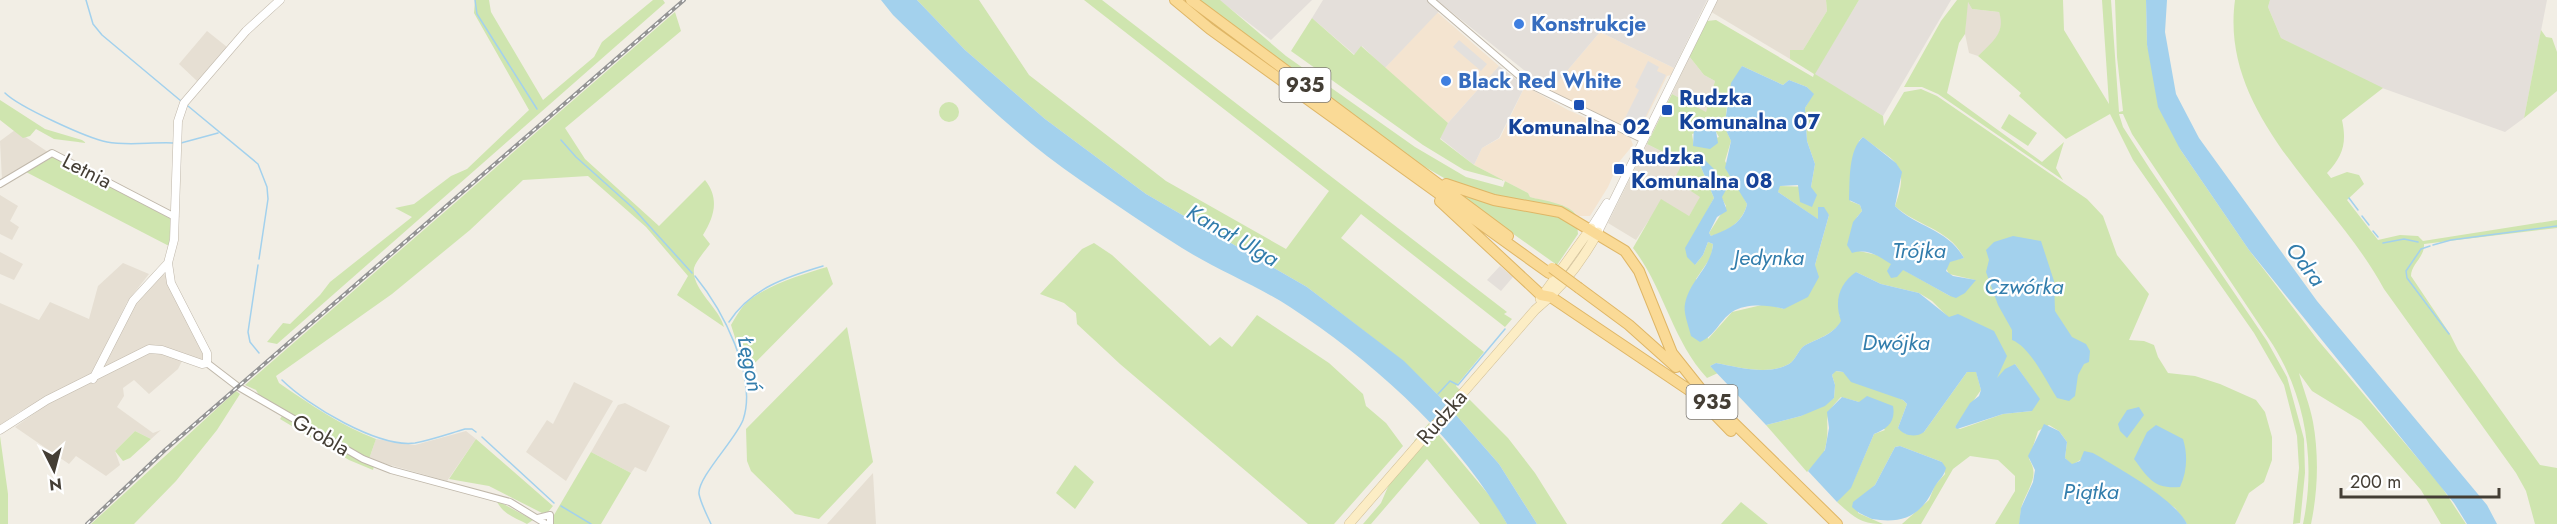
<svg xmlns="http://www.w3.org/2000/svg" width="2557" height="524" font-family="Jost,sans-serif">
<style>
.residential{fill:#e6dfd3}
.commercial{fill:#f4e4d0}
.industrial{fill:#e4dfda}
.green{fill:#cfe5af;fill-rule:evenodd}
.parking{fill:#e3e0dd}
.water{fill:#a3d1ed}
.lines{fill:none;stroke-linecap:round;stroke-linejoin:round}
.stream{stroke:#a3d1ed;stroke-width:1.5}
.minor-casing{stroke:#c0b8ab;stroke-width:8}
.tertiary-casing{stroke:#c0b8ab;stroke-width:9}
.secondary-casing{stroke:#d1bf96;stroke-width:10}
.primary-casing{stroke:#dfb666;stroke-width:12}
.minor{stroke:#fff;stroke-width:6}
.tertiary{stroke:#fff;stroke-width:8}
.secondary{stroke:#fcedc5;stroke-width:9}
.primary{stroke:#fada96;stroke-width:10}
.rail-casing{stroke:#949494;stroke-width:4}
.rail{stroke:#fff;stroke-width:1.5;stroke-dasharray:4.5;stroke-linecap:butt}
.primary-bridge-casing{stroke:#dfb666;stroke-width:12;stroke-linecap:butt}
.primary-bridge{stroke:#fada96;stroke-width:10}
.shop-dot{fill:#3f7fe0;stroke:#fff;stroke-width:2}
.transit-dot{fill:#1a4fb4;stroke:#fff;stroke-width:2}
.labels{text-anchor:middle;stroke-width:4.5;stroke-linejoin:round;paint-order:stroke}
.shield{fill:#fff;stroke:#7c7872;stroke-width:1.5}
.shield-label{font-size:20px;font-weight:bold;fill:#443e35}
.shop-label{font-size:21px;font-weight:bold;fill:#366cbe;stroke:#fff;text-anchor:start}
.transit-label{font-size:21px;font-weight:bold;fill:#164399;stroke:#fff;text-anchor:start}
.street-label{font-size:21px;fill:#443e35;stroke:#fff}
.water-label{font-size:22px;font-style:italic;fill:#327dac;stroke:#fff}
</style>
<rect width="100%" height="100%" fill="#f2eee5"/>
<path class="residential" d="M1715,0h111l1,11 -24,39h-12l-1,9 -82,-49z
M1967,0l5,9 27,3 4,10 -7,18 -18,16 -9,-3 -4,-19z
M207,31l20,16 -30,34 -18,-17z
M1689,56l15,19 11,6 -9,32 -34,-19z
M15,130l33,22 -46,28 -2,-39z
M1647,144l36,18 18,35 -12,19 -40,4 -13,20 -28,-17z
M0,195l18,11 -8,15 9,6 -7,13 -12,-6z
M0,252l23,12 -9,16 -14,-6z
M123,263l26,11 -22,28 -36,73 -72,37 -19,13v-122l39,17 11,-18 39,17 9,-33z
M163,271l42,84 -1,4 -3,2 -54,-15 -48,26 30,-61z
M148,351l35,8 -5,10 -29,25 -15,-14 -11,8 1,8 -7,11 36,26 8,-3 -10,9 -16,-8 -20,20 5,14 -14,11 -30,-20 -7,8 -54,-37 37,-26z
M574,382l39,19 -47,80 -40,-29 21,-32 6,4z
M625,403l45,23 -24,46 -11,-5 -4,6 -40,-21 27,-47z
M466,431l10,8 -29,42 -78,-22 7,-20 39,6z
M873,473l3,51h-49z"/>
<path class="commercial" d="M1437,12l62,54 -51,57 -63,-55z
M1600,32l74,36 -3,7 -4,1 -27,54 -19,-9 -3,4 -68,-34z
M1525,86l43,24 62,27 3,8 -14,17 -11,25 -18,29h-13l-3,-4 -18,-8 -26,-7 -2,-4 -54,-28 8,-17 18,-10z"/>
<path class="industrial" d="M1219,0h93l-41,40z
M1323,0h384l-33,68 -74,-36 -50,59 -106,-85 -59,62 -23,-22 -7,9 -43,-37z
M1859,0h92l-68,116 -69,-42z
M2270,0h277l-23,118 -19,14 -134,-48 -90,-46 -13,-31z
M1499,66l26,20 -26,52 -17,10 -8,17 -34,-27 8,-15z
M1500,266l13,11 -12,14 -14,-11z"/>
<path class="green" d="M475,0h14l2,12 52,88 51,-43 8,-15 51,-42h10l2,3 -388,341 -10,-2 16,-19 7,1 30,-29 10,-13 82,-65 -17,-9 19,-4 37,-28 16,-7 62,-59 -55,-97z
M917,0h62l50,75 137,106 120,68 43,-58 -245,-191h18l405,312 -3,2 8,5 -7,8 -144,-113 -20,24 143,114 -28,34 52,52 27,35 32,51h-30l-38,-60 -57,-65 -39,-38 -96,-74 -161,-93 -101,-75 -80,-69z
M1195,0h25l66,56 129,91 51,30 37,10 2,-6 -41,-11 -41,-25 -132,-94 21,-33 42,37 7,-9 87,77 -8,16 34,26 54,28 2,4c14,4 39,6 47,19l-34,-11 -80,-16 -50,-29z
M1826,0h33l-44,74 68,42 1,10 20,-34 17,-3 16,7 150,103 16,17 14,39 32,39 -20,46 15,1 10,4 4,12 10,16 27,3 25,8 36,16 9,12 7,25v23l-8,22 -15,11 -14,31h-48l-12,-16 -83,-55 -20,12 -7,-7 2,-16 -8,-11 -10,-6 -11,6 -9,28c11,17 -1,29 -7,46 -2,6 -1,13 -3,19h-24l20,-33v-15l-17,-16 -28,-4 -17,13 -32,55h-19l27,-24 6,-15 10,-11 -3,-12 -42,-16 -5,1 -20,38 -16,14 -1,14 25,11c-23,0 -29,-7 -46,-22l17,-22 20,-46 11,-4 -26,-28 -18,-5c-22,22 -9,24 -16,52 -3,11 -11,15 -18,23l-41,-47 35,-9 33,-18 1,-13 -3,-10 3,-4 8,1 60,28 4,4 -9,24 8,6 18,-2 43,-60 9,-1 5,19 -26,37 5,2 43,-15 29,-3 -1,-24 -16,-23 -18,15 -48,-61 -17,-17 -13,-8 -38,-9 -25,-12 -17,42 3,7c-11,15 -24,17 -38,25 -6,4 -8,14 -15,18 -21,12 -51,3 -73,-1l-6,3 8,7 -11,5c-35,-38 -43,-90 -74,-130l28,-49 28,17 11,-19 -26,-17 9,-18 -36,-18 25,-50 34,18 9,-31 -11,-6 -15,-19 18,-35 9,-1 97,57 1,-3 -24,-15v-9h13l24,-39zM1742,66l41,19 6,-5 18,7 6,7 -8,14 2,33 8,23 -4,23 -32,-1 -1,6 41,28 -1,-13 11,8 -14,50 -31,44 -18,-5 -34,8 -24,27 -12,-60 15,-22 2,-13 -5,-2 -5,13 -8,10 13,-56 6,-11 -16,-38 20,15 6,11 -3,11 5,9 -17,27 2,3c16,-4 32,-14 36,-32l-22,-43 6,-20 -7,-16 -9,5 4,7 -25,9 -2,-12 33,-11 3,-26zM1863,137c31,26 48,24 32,69 21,20 54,22 69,52l-14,3 -4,7 3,6 26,6 -25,16 -73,-41 -18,-4 -10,-9 8,-25 5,-6 -2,-6 -10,-4 9,-60z
M1957,0h106l1,30 45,74 -7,-104h9l8,112 4,-1 -6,-54 -2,-57h31l1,45 33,104 69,101 68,89 124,147 25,38h-25l-20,-34 -60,-69 -49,-30 -13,-18c4,16 11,32 14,49 6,33 5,69 -2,102h-8c13,-62 3,-126 -30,-179l-141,-211 -9,-20h-4l4,13 27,42 117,172 20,36 17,62 1,34 -5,50 -7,1 6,-56 -2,-32 -13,-51 -30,-52 -121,-173 -23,-46 -44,25 -47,-43 2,-3 -43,-37c14,-14 28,-23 21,-44l-27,-3 -4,-7 -3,32 -6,9 -12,50 95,69 22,-20 -8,26 7,12 -125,-86 -16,-7h-18l37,-66z
M2235,0h35l-2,7 13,31 102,50 -41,32c5,23 1,36 -15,53l4,5 16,-6 12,3 5,9 -17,16 31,40 22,-5 18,1 5,5 134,-21v8l-133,16c1,13 -13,20 -13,32l39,58 8,16 82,115 17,3v56h-22l-9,-33 -10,-18 -132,-184c-49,-92 -165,-172 -149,-289z
M675,12l6,19 -116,97 20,31 74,67 46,-46c15,19 9,37 -2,55l7,9c-5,7 -14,17 -16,24 -3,21 25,39 30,59l-47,-32 11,-19 -42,-49 -58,-51 -65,4 -53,50 -78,64 -116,82 3,7c32,22 61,42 97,56l-7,20 -109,-62 -4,-7 -11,-5z
M2541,30l5,7 6,1 5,14v39l-33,27z
M0,100l45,29 37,11 4,3 -32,-4 -18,-10 -6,7 -7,2 -23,-18z
M939 112a10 10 0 1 1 20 0a10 10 0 1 1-20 0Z
M2009,114l28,19 -9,13 -27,-18z
M53,157l118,62 -2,27 -143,-74z
M1450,189l107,26 20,9 1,10 -21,31z
M1094,243l18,12 98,91 10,-9 12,10 25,-32 72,48 34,31 3,12 20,17 17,23 -69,78h-26l-188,-160 -43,-40 -1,-11 -12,-10 -24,-9 42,-45z
M827,267l6,17 -87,88 -15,-47c4,-7 8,-14 13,-20 17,-18 59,-31 83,-38z
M847,327l26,135 -54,57 -24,-5 -44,-43 -4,-10 -1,-32z
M236,391l4,3 -23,36 -41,51 -42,43h-43z
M282,416l92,50 -1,4 -24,-10 -69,-41z
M1429,423l65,78 13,23h-27l-53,-65 -56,65h-8l18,-21 9,-21 29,-34 -5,-7z
M135,431l16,8 -21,19 -7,3 -8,-10z
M0,436l8,58v30h-8z
M476,439l77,67 -5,6 -6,1 -53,-27 -40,-7z
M591,452l40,21 -30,51h-48l1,-9z
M1075,465l19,17 -19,27 -19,-16z
M496,500l37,20 -6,4c-14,-7 -24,-10 -31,-24z
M1741,502l27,22h-47z"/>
<path class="parking" d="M1459,40l28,24 -6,7 -28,-24z
M1648,61l11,6 -2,4 9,4 -26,53 -16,-8 15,-30 -4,-3z"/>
<path class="water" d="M881,0h36l48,50 80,69 101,75 161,93 97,74 38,38 57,65 38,60h-30c-50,-87 -133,-162 -217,-217 -34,-22 -73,-37 -108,-59 -34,-21 -68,-45 -102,-68 -69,-47 -127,-107 -187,-165z
M2146,0h21l-2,32 11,62 23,44 118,163 170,204 10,19h-30l-13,-21 -205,-253 -69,-101 -22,-42 -11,-62z
M1742,66l41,19 6,-5 18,7 7,7 -9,14 2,33 8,23 -4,23 6,8 -5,12 -12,-5 -2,-17 -18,1 -2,6 40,27v-12h6l5,8 -14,50 4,12 -11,20 -24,12c-15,-4 -38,-6 -52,3 -13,9 -17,24 -32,30l-9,-6c-2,-9 -8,-23 -6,-32 4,-23 26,-36 28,-60l-5,-2 -5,13 -8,10 -8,-8 -2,-9 29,-50 -16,-38 4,-3 12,12 12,21 -4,7 5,14 -10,6 -8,16 2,3c15,-6 32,-12 36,-32l-22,-36 6,-27 -7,-15 -4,5h-4l2,12 -8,6 -17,-3 1,-20 23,-7 8,3 6,-39z
M1863,137l33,26 6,9 -7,34c21,21 53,23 69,52l-14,4 -4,9 7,5 23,4 -11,13 -9,5 -6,-2 -47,-26 -6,7 -6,1 -4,-7 4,-7c-13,-8 -23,-16 -39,-11l-5,-8 6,-23 9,-11 -2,-6 -11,-5c1,-19 -1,-50 14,-63z
M2013,236l28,5 13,40 1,30 17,26 14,7 4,7 -1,11 -5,2 -6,11 -3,21 -6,5 -12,-3c-12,-19 -27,-51 -45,-58v-10l-14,-25 -12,-33 3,-12 -3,-10 8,-8z
M1856,272l25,12 38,9 30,24 9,-3 36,17 13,25 -10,22 8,-9 10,-5 25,35 -8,12 -29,3 -46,15 -2,-2 15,-24 9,-7 2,-6 -5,-18h-9l-43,60c-8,6 -20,4 -26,-4l9,-24 -4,-4 -52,-18 -8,-10 -7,-1 -4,4 3,10 -1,13 -9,8 -24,10 -35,9 -56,-59 6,-3c22,4 52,13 73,1 7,-4 9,-14 15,-18 14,-8 28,-10 37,-25 -7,-20 -2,-37 15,-49z
M1867,396l26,10c3,16 -6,23 -19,28l-23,54 -14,14 -29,-31 17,-21 4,-22 -2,-16 15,-15 17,5z
M2139,407l5,8 -17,23 -7,-7 -2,-7 9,-14z
M2044,424l15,7 8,11 -2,16 7,6 8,-3 4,-10 9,2c24,14 83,47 94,71h-168l2,-16 12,-26 2,-12 -7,-14z
M2156,425l27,14c5,16 4,33 -3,48 -26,2 -31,-8 -46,-28l13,-27z
M1900,446l42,16 4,6c-2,9 -8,12 -12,20 -13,28 -31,36 -62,31 -8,-4 -13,-5 -20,-12l1,-5 22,-17 20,-38z"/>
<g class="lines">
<path class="stream" d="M86,0l7,24 9,11 79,66
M475,0l2,14 60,95
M5,93c14,14 82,45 102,49 20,4 45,0 66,1
M188,106l70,58 9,23 1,12 -9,60
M561,140l15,17 57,51 59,65
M181,143l37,-10
M2349,198l9,12
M2362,216l7,9
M2373,231l5,6
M2383,243l21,-4 14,3
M2433,245l18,-5 106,-14
M2430,246l-9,3 -15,22 1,7 42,56
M258,265l-10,67 2,10 9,11
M695,276c27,33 63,100 48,144 -7,19 -46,58 -44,74 2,10 8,21 12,30
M729,322c21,-33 57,-45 94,-56
M282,380c25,25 96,68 133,63 16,-3 33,-9 50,-14h7l4,3
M1438,394l12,-13 8,4 47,-56
M482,437l72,66
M561,506l30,18"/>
<defs>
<path id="minor" d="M1431,0l98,84 115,56
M0,184l52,-31 123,64
M207,363l30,23 126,73 28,11 119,32 36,22
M538,518l12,-3v9"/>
<path id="tertiary" d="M1591,228l16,-25
M1598,232l115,-232
M93,379l40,-78 35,-38 6,-23 4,-119 6,-18 62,-72 34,-31
M0,430l47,-30 102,-51 13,1 40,14 5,-1v-10l-36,-70 -3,-20"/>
<path id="secondary" d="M1540,299l51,-71
M1349,524l186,-214c26,-21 47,-49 63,-78"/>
<path id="primary" d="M1175,0l35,29 339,244
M1191,0l317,236
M1446,184l48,16 66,12 65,39 14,20 33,82 31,39
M1440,201l101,94 10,2 141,95
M1579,288l50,37 47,42
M1698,388l139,136
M1698,397l33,34"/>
</defs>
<use href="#minor" class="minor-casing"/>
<use href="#tertiary" class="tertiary-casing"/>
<use href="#secondary" class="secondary-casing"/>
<use href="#primary" class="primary-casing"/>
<use href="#minor" class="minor"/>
<use href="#tertiary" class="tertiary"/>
<use href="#secondary" class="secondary"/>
<use href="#primary" class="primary"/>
<defs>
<path id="rail" d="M87,524l78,-74 519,-450"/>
</defs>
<use href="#rail" class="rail-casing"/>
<use href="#rail" class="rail"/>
<defs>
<path id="primary-bridge" d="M1552,268l27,20"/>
</defs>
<use href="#primary-bridge" class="primary-bridge-casing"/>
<use href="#primary-bridge" class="primary-bridge"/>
</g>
<g class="shop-dot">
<circle cx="1519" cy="24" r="6"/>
<circle cx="1446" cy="81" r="6"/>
</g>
<g class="transit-dot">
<rect x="1573" y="99" width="12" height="12" rx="3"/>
<rect x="1661" y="104" width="12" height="12" rx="3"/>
<rect x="1613" y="163" width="12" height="12" rx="3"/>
</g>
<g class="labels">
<g class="shield">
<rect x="1279.5" y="68" width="51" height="34" rx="4.5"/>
<rect x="1686.5" y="385" width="51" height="34" rx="4.5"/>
</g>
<g class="shield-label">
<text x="1305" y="92">935</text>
<text x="1712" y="409">935</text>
</g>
<g class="shop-label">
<text x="1531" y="31">Konstrukcje</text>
<text x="1458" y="88">Black Red White</text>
</g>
<g class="transit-label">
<text x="1679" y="105">Rudzka<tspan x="1679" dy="24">Komunalna 07</tspan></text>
<text x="1579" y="134" text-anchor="middle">Komunalna 02</text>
<text x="1631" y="164">Rudzka<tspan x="1631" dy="24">Komunalna 08</tspan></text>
</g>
<g class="street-label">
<text transform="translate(87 171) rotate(27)" y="7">Letnia</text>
<text transform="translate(1442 417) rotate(-49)" y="7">Rudzka</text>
<text transform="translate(321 435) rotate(30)" y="7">Grobla</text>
</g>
<g class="water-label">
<text transform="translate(1233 235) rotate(30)" y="8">Kanał Ulga</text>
<text x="1919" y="258">Trójka</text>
<text x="1769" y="265">Jedynka</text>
<text transform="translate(2306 264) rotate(53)" y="8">Odra</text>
<text x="2024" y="294">Czwórka</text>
<text x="1896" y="350">Dwójka</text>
<text transform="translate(751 364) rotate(79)" y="8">Łęgoń</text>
<text x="2091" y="499">Piątka</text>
</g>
</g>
<g transform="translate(54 470) rotate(174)" stroke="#ffffff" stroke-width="4.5" paint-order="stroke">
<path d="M0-4.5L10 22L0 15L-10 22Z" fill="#443e35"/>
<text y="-9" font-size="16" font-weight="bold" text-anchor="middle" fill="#443e35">N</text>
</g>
<path d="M2341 488v9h158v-9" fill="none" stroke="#443e35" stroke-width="3"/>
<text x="2350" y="488" font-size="18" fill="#443e35" stroke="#ffffff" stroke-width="4.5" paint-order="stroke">200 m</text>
</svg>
